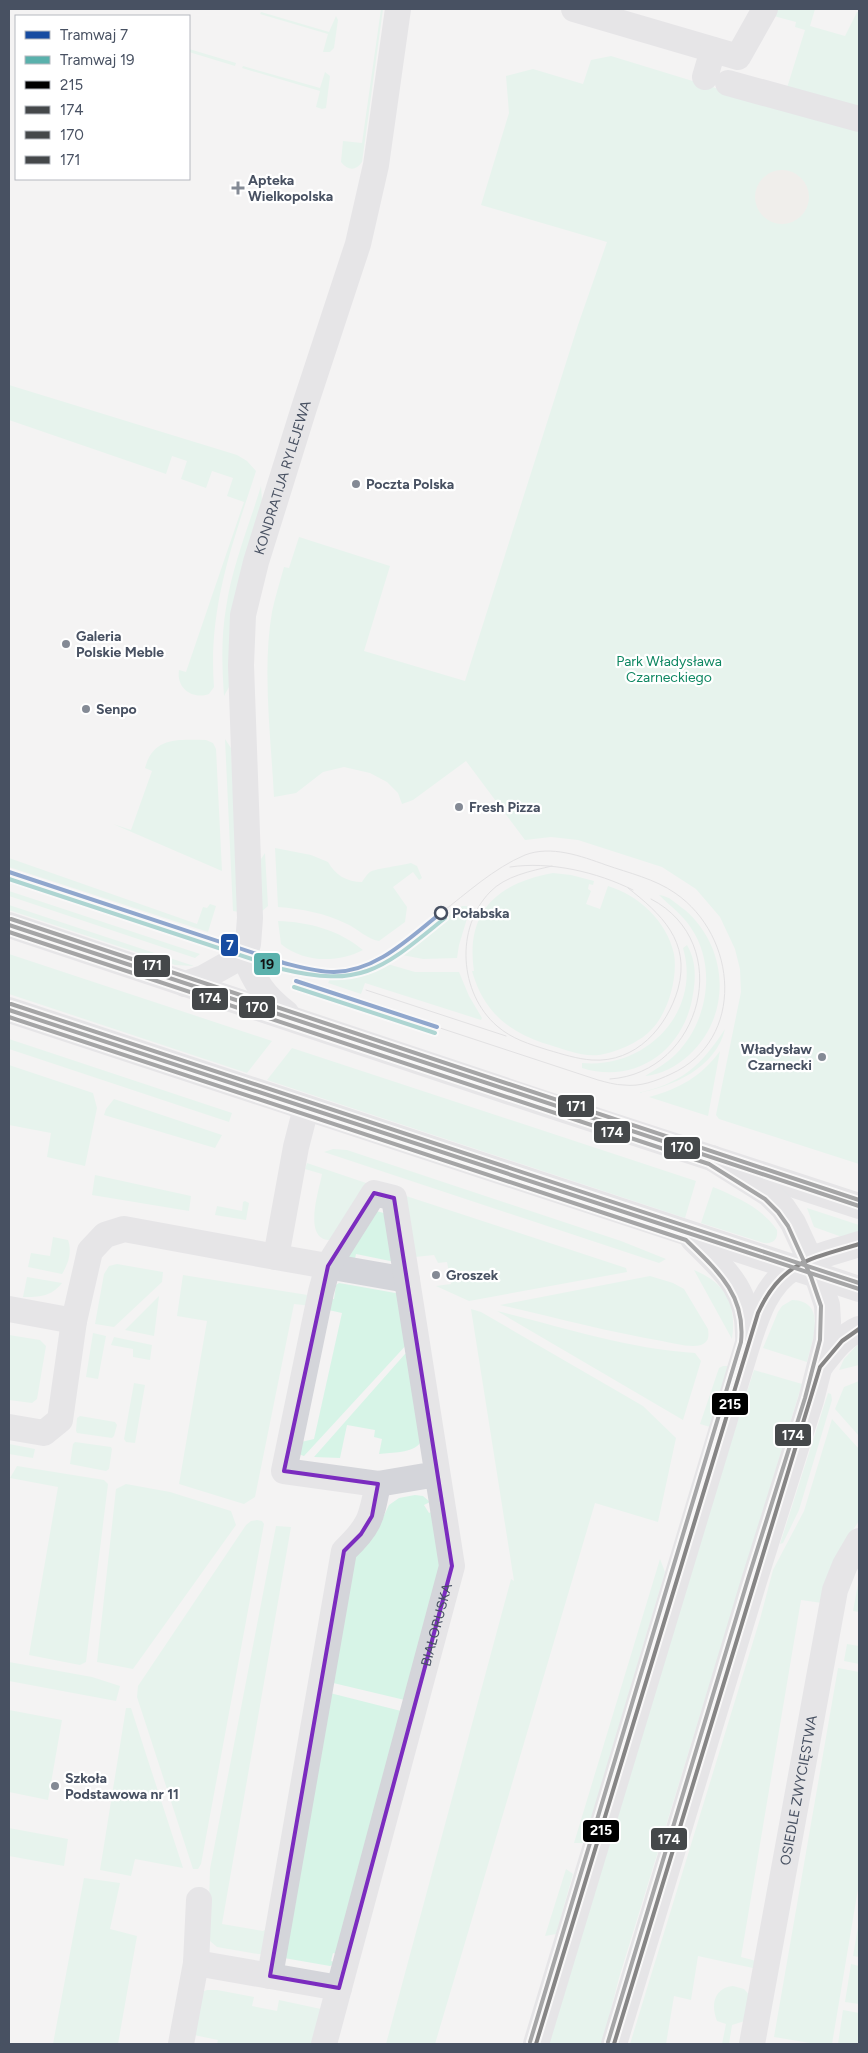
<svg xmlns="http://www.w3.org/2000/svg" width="868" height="2053" font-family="Figtree,sans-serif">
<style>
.green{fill:#d7f4e7}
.sand{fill:#ebe9e2}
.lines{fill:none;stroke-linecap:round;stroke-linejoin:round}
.minor{stroke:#d4d5da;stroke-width:26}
.tram{stroke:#cccdd0;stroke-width:1}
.bus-1-casing{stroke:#fff;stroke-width:8}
.bus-2-casing{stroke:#fff;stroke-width:8}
.bus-3-casing{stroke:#fff;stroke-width:8}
.bus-4-casing{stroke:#fff;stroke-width:8}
.bus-1{stroke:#000;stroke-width:4}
.bus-2{stroke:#45484a;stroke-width:4}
.bus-3{stroke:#45484a;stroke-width:4}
.bus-4{stroke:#45484a;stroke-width:4}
.tram-1-casing{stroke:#fff;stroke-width:8}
.tram-2-casing{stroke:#fff;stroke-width:8}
.tram-1{stroke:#174ca1;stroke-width:4}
.tram-2{stroke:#5ab1ac;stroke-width:4}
.marked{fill:none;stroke:#7b2cbf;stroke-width:4;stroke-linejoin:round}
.poi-dot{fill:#848a95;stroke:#fff;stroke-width:2}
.stop-dot{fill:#fff;stroke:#485162;stroke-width:2.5}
.labels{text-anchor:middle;stroke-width:4.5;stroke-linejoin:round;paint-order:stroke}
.poi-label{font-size:14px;font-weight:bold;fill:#485162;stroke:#fff;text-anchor:start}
.street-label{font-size:14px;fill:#485162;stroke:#fff}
.park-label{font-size:14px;fill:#0f8762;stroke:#fff}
.stop-label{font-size:14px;font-weight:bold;fill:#485162;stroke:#fff;text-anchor:start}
.line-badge{stroke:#fff;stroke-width:2}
.badge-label{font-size:14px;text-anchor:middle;font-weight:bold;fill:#fff}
.pale-badge-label{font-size:14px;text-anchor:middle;font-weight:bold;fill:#111}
</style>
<rect width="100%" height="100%" fill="#f4f3f3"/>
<path class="green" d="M379,9h4l-21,153c-6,9 -14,9 -21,0l2,-21 19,2 19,-134z
M774,9h41l-5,17 35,10 12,-24h2v99l-73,-20 19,-61 -10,-3 1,-5 -26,-7z
M261,12l68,20 7,-16 2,4 -4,28 -4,4h-7l5,-18 -68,-20z
M189,49l47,14 -1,3 -46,-14z
M611,56l111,34 137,38v1036l-140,-45 -3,-4 25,-123 -1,-23 -5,-20 -15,-32 -24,-28 -34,-22 -84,-27 -27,-3 -26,3 -59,-79 -53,39 -11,4 -4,-11 -11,-11 -17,-9 -26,-6 -21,5 -27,21 -22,4c-3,-58 -12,-128 -2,-185 3,-15 8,-30 12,-45l5,1 10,-31 91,29 -26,85 101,30 113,-356 29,-83 -126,-37 28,-92 -3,-37 27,-7 50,15 8,-24z
M243,66l77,22 5,-16 5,4 -4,32 -4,1 -6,-2 4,-16 -78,-23z
M9,385l228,70 10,6 9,10c-24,74 -48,137 -42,216l-5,7c-17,6 -33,-6 -30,-24l7,2 58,-170 -17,-6 6,-18 -21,-7 -6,17 -25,-9 6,-18 -15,-5 -6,18 -157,-54z
M261,486l1,15 -33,186 -5,9c-2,-29 -3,-59 2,-88 6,-42 23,-82 35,-122z
M225,739l6,9 8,164 -6,-1z
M206,740l7,3 3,6 6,122 -109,-47 18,6 21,-59 -7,-3c9,-32 33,-28 61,-28z
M275,848l36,7 17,7c7,13 19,20 34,20 2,-3 5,-8 8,-10 7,-4 31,-6 41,-9l6,3 5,12 -3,2 -6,-8 -20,15 14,20 -2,15 -26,19c-12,-2 -21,-12 -32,-17 -22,-11 -45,-15 -69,-17z
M265,853l3,53 -7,6v-53z
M9,858l188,66 6,-17 4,1 3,-4 6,2 -8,26 -199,-65z
M553,873l18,2 23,6 -1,4 -4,-1 -1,5 3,2 -5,13 14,5 8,-23c30,9 59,35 66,68 4,24 -6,60 -24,77 -10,11 -36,22 -51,24 -19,2 -38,-7 -56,-12 -37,-13 -60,-33 -71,-72h2c-9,-60 24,-88 79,-98z
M9,891l191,63 -5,4 -186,-62z
M659,895c11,1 17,9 26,15 44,38 47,106 4,145 -12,11 -28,20 -44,21 11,-7 22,-13 31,-22 32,-32 41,-88 15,-126 -8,-13 -21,-22 -32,-33z
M9,905l185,61 -19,-1 -166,-55z
M462,906h5l2,6 -10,33 -2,13 -34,1 -26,-5z
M278,921c31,1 61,9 85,29 -25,13 -59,13 -82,-6z
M687,945c9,16 9,31 6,49 -8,55 -56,91 -111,74v-5c63,6 120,-50 101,-115z
M9,954l263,87 -25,32 -238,-79z
M384,963l31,9h44l10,24 13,22 -1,2 -116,-37 -4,11 -33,-11 2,-4c26,0 32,-6 54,-16z
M725,1029c-9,39 -53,58 -88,64 44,-9 64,-27 88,-64z
M9,1039l223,74 -3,9 -220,-73z
M292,1048l404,133 -11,37 -418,-138z
M720,1051l-12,65 -59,-19c30,-8 53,-21 71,-46z
M9,1065l84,28 4,15 -12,58 -38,-9 4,-24 -42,-8z
M114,1099l108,36 -7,13 -111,-33 2,-6z
M333,1149l14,1 274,91 45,18 -7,4 -335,-111z
M307,1163l62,21 -36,56c-32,3 -14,-49 -11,-66l-17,-5z
M95,1175l96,21 -2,15 -97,-16z
M713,1187c24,10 49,21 64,43 1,9 -3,14 -13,13l-63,-20z
M403,1195l223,73 1,4 -158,29 -33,-15 15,-2 -4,-22 -9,1 -4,-8 -19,2z
M245,1201l4,2 -3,17 -31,-5 2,-9 25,5 1,-9z
M807,1208l52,17v7l-17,5 -28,-10z
M373,1210l14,4 8,48 -39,-8 -2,9 -8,-2z
M53,1237l15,3c4,11 1,23 -6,34l-34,-7 3,-14 19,3z
M117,1264l46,8 -1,10 -48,45 -19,-3 9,-50 5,-8z
M694,1270c32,13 43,35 38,69z
M183,1275l131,21 -2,10 -18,-2 -39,193 -11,7 -65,-20 28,-163 -30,-5z
M650,1276l23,7 11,6 24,40c1,7 1,13 -7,16 -11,3 -28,-2 -39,-4 -54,-9 -109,-24 -162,-36z
M27,1277l35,6c-11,14 -23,14 -39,14z
M339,1283l62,11 8,48 -105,114 -6,-2 -1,-11 17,-4 28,-126 -18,-4 2,-11 8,1 2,-14z
M159,1296l-5,40 -29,-6z
M792,1300c36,1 20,41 15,62l-44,-14 15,-36 4,-6z
M471,1309l10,3 162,94 33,32 -18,84 -63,-19 -160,541h-49l125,-465 3,2z
M497,1311c65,16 131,38 198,42l6,8 -18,59z
M93,1333l13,3 -8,43 -12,-2z
M9,1335l31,5 6,6 -9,53 -5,4 -23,-3z
M114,1337l38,8 -2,15 -17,-3v-8l-22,-4z
M859,1343v22l-20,5 5,-11z
M411,1353l10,89c-9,12 -29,10 -42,12l3,-15 -8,-2 1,-7 -28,-5 -7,33 -26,-1 91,-103z
M723,1366h5l-18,61 -10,-3 19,-56z
M754,1370l48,14 -183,594 -17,66h-54l152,-505z
M859,1381v55l-24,-27 9,-22z
M134,1383l11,2 -10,58 -9,-1 -2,-3z
M828,1393l3,1 1,6 -33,110 -16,33 -3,1z
M80,1416l35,6 2,3 -3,11 -2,2 -35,-5 -1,-2 1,-13z
M832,1419l27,30v72l-13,19 -24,63 -21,-3 -60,357 19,5 -7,6 -55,-12 -7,44 -17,-4 -8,48h-36l130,-425 13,-49 31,-59z
M75,1442l36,5 1,2 -3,20 -3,2 -36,-7 3,-20z
M9,1444l26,5 -2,9 -24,-4z
M17,1466l87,14 4,4 -22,178 -6,3 -51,-10 29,-168 -48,-9z
M126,1484l44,8 61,19 5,14 -103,144 -36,-7 19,-173z
M415,1495l8,1 7,6 -6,3 5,8 6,-3 8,55 -34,136 -80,-19 21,-123 26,-27 13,-27 10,-7z
M257,1520l5,1 2,3 -63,340 -3,5h-5l-56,-172 1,-11 108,-161 5,-4z
M276,1526l15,1 -69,397 41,7 7,-4 -9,27h-3l-41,-7 -7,-6 -1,-38 1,-34z
M660,1559l5,13 -81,271h-10z
M859,1579v33l-6,-1z
M847,1644l12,2v18l-15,-3z
M9,1662l83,15 28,9 -4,15 -107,-20z
M838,1668l21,4v211l-27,161h-16l-42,-7z
M326,1692l79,20 -65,243 -7,-2 -2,8 6,2 -7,3 -46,-8z
M126,1708h5l52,160 -48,-9 -4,17 -31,-6z
M9,1710l53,10 -14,80 -39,-8z
M9,1828l59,11 -4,27 -55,-10z
M566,1869l7,5 -17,60 -11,2z
M84,1878l36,5 -10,46 27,7 -19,108h-65z
M859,1921v36l-6,-1z
M851,1964l8,2v38l-14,-2z
M733,1986l11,3 7,8v22l-19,6 -3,19h-7l4,-20 -9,-3c-6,-15 -4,-33 16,-35z
M207,1990h10l37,7 -2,9 25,5 2,-11 42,9 -5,35h-99l1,-4 -29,-6 13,-42z
M843,2010l16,3v31h-21z"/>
<path class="sand" d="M755 197a27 27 0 1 1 54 0a27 27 0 1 1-54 0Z"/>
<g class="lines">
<g class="minor">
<path d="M574,9l164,48 27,-48"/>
<path d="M705,77l8,-27"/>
<path d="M728,83l131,36"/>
<path d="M9,925l543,181 307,100"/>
<path id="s1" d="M244,955l4,-11 2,-26 -9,-253 2,-50 13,-53 48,-154 54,-164 18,-79 22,-156"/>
<path d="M185,984l18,-6 41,-23c11,27 19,40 42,58"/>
<path d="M9,1010l850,279"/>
<path d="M693,1239c30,30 56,50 55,97"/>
<path d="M276,1257l131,23"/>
<path d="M9,1309l65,12"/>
<path d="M822,1364c10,-13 21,-28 37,-35"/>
<path d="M9,1427l35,6 16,-13 14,-99 16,-70 15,-16 19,-6 152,28 20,-110 10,-39"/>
<path d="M196,1963l143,25"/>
<path d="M270,1976l74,-425c26,-25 27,-32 34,-67"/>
<path d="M181,2044l15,-81 3,-63"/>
<path id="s2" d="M324,2044l128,-478 -54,-343 -4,-25 -20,-5 -46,73 -7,26 -37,179 94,13 59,-10"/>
<path d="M536,2044l211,-698c9,-28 19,-62 46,-78 20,-12 45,-17 66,-24"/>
<path d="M614,2044l140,-463 57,-181 15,-59 2,-19 -1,-17 -10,-30 -24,-52 -10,-15 -14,-14 -57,-36"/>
<path id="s3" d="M752,2044l83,-454 10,-25 14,-24"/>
</g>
<path class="tram" d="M552,866c-21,5 -47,10 -62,26 -35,36 -31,101 7,134 15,13 32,18 51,24 14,4 29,9 44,10 44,3 75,-33 86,-71 13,-48 -17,-75 -50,-101
M510,867c40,-6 87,5 123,23
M366,990l140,46
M437,1027l161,53c8,2 17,5 26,5 16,2 32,-4 47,-11 75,-34 67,-138 4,-181 -20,-14 -46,-20 -69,-28 -25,-9 -55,-20 -81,-10 -31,13 -58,38 -84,58
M610,1079c92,-6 126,-136 41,-180"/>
<defs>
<path id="bus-1" d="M536,2044l222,-731c23,-51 52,-54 101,-69
M614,2044l206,-677 22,-26 17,-12"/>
<path id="bus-2" d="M9,932l700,232 56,35 13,13 10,14 23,51 10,29 -1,34 -15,58 -57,181 -140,463
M9,1017l677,223c31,30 60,55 55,102l-211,700"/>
<path id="bus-3" d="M9,925l850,281
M9,1010l850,279"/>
<path id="bus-4" d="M11,919l848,281
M11,1004l848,279"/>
</defs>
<use href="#bus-1" class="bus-1-casing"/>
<use href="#bus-2" class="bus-2-casing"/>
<use href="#bus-3" class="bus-3-casing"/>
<use href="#bus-4" class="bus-4-casing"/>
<use href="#bus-1" class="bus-1"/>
<use href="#bus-2" class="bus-2"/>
<use href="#bus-3" class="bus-3"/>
<use href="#bus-4" class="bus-4"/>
<defs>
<path id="tram-1" d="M9,872l275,91c16,4 33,9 50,9 43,-1 75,-34 107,-59
M296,981l141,46"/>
<path id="tram-2" d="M9,879l273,90c82,20 102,-2 163,-51
M294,987l141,46"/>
</defs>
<use href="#tram-1" class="tram-1-casing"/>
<use href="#tram-2" class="tram-2-casing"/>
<use href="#tram-1" class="tram-1"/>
<use href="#tram-2" class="tram-2"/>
</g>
<path d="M0 0H868V2053H0ZM374,1193l20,5 58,368 -113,422 -69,-12 74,-425 17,-17 11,-18 6,-32 -94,-13 44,-205z" fill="#f4f3f3" fill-opacity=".55" fill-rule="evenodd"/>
<path class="marked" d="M374,1193l20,5 58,368 -113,422 -69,-12 74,-425 17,-17 11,-18 6,-32 -94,-13 44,-205z"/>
<g class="poi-dot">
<path d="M235.5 180.5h5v5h5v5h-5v5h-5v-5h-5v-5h5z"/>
<circle cx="356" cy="484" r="5"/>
<circle cx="66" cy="644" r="5"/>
<circle cx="86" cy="709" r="5"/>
<circle cx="459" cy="807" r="5"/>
<circle cx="822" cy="1057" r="5"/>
<circle cx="436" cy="1275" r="5"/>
<circle cx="55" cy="1786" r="5"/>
</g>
<circle class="stop-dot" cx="441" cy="913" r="6"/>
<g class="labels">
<g class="poi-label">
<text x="248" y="185">Apteka<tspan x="248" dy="16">Wielkopolska</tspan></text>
<text x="366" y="489">Poczta Polska</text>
<text x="76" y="641">Galeria<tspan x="76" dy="16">Polskie Meble</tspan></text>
<text x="96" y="714">Senpo</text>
<text x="469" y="812">Fresh Pizza</text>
<text x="812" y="1054" text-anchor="end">Władysław<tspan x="812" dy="16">Czarnecki</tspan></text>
<text x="446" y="1280">Groszek</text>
<text x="65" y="1783">Szkoła<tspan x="65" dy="16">Podstawowa nr 11</tspan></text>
</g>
<g class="street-label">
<text dy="5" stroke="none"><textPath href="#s1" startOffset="484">KONDRATIJA RYLEJEWA</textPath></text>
<text dy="5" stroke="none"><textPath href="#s2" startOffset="434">BIAŁORUSKA</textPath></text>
<text dy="5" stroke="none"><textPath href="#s3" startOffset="258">OSIEDLE ZWYCIĘSTWA</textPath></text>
</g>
<g class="park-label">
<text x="669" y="666">Park Władysława<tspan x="669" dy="16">Czarneckiego</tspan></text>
</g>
<g class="stop-label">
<text x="452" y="918">Połabska</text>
</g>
</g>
<g class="line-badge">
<rect x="220" y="933" width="19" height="24" rx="5" fill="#174ca1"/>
<rect x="253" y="952" width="28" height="24" rx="5" fill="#5ab1ac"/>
<rect x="133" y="954" width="38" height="24" rx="5" fill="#45484a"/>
<rect x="191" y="987" width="38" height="24" rx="5" fill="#45484a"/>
<rect x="238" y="995" width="38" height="24" rx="5" fill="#45484a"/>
<rect x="557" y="1094" width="38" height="24" rx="5" fill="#45484a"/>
<rect x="593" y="1120" width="38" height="24" rx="5" fill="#45484a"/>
<rect x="663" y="1136" width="38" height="24" rx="5" fill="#45484a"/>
<rect x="711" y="1392" width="38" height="24" rx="5" fill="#000"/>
<rect x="774" y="1423" width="38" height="24" rx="5" fill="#45484a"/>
<rect x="582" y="1819" width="38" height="24" rx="5" fill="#000"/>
<rect x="650" y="1827" width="38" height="24" rx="5" fill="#45484a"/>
</g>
<g class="badge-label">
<text x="230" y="950">7</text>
<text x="152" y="970">171</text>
<text x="210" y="1003">174</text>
<text x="257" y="1012">170</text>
<text x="576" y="1111">171</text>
<text x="612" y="1137">174</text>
<text x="682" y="1152">170</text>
<text x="730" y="1409">215</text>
<text x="793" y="1440">174</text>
<text x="601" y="1835">215</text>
<text x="669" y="1844">174</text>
</g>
<g class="pale-badge-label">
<text x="267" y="969">19</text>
</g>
<rect width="868" height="2053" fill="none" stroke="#485162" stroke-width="20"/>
<rect x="15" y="15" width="175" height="165" fill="#ffffff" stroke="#b6b9c0"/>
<rect x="25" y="31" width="25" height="8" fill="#174ca1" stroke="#b6b9c0"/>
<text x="60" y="40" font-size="15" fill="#485162">Tramwaj 7</text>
<rect x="25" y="56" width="25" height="8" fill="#5ab1ac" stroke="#b6b9c0"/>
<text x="60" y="65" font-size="15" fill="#485162">Tramwaj 19</text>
<rect x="25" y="81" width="25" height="8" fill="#000000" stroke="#b6b9c0"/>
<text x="60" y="90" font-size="15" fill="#485162">215</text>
<rect x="25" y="106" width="25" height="8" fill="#45484a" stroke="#b6b9c0"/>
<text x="60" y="115" font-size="15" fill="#485162">174</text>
<rect x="25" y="131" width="25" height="8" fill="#45484a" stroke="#b6b9c0"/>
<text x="60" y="140" font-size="15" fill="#485162">170</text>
<rect x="25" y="156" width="25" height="8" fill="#45484a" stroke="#b6b9c0"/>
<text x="60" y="165" font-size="15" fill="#485162">171</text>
</svg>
